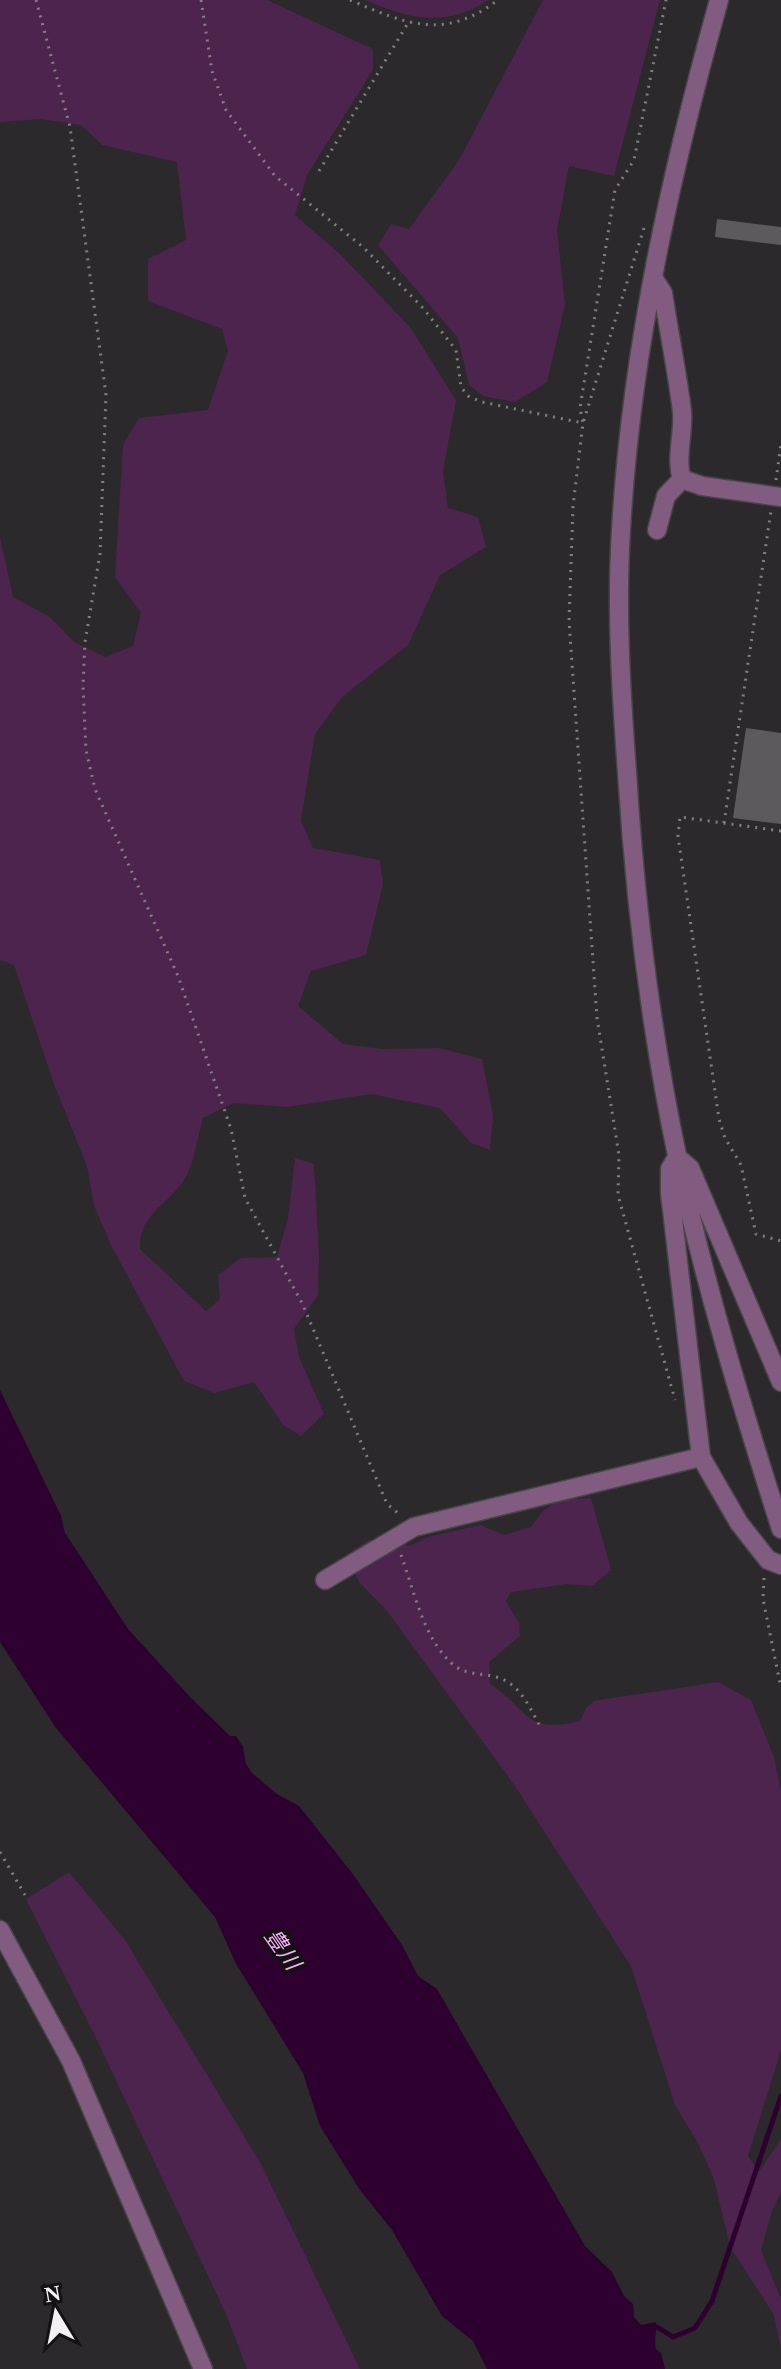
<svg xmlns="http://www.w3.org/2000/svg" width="781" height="2369" font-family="'Times New Roman','Noto Sans JP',serif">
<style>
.green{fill:#4d244d}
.water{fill:#2d002f}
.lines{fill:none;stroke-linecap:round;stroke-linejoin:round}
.stream{stroke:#2d002f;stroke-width:5}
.building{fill:#5d5a5d}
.street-casing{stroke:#474547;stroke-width:21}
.path{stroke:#828082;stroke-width:3;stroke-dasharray:2 6;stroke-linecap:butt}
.street{stroke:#815b80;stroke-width:18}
.labels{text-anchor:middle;stroke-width:7;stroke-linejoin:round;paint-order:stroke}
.water-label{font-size:22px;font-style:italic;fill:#f9abf8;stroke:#131213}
</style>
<rect width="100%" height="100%" fill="#2b292b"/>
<path class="green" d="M0,0h267l106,49v21l-66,105 -12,40 45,39 70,73 46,73 -13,72 5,36 30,9 8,30 -46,28 -32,70 -66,52 -27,37 -14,87 12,27 67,12 3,24 -17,71 -55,16 -13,35 45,38 39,5 57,-1 43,11 11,57 -3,34 -19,-7 -31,-35 -69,-14 -83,13 -55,-4 -30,15c-5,17 -9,47 -18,60 -16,27 -47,36 -45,71l66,62 14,-12 -2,-24 23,-17 36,-1 11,-38 7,-61 19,6 5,92 -1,39 -24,34 5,28 25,57 -23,22 -18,-11 -29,-43 -39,11 -31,-12 -73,-136 -17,-39 -7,-40 -33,-82 -40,-119 -14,-5v-423l13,60 37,20 24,25 31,15 28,-11 8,-33 -26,-36 8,-132 16,-27 69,-8 20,-59 -6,-22 -74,-28v-42l38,-19 -9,-78 -75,-17 -21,-20 -41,-6 -40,3z
M365,0h123c-42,28 -79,19 -123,0z
M543,0h117l-46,176 -45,-10 -12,64 8,75 -18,77 -32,20 -32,-6 -14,-11 -11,-47 -80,-93 13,-21 18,5 50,-69z
M591,1498l20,72 -19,16 -25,-2 -56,8 -5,9 13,22 1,13 -31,26 1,22c39,25 34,51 90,37l6,-13 8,-7 124,-19 33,18 23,57 7,36v257l-33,106 11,16 22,-33v53l-9,19 -11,39 20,49v51l-7,-35 -44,-68 -16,-68 -17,-38 -22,-36 -44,-139 -118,-183 -126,-172 -27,-28 -14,-28 23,-15 41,6 18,-9 52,-12 24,10 27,-8 13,-17 16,-10z
M69,1872l56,68 136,224 99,205h-113l-20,-53 -130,-276 -71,-141z"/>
<path class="water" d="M0,1390l61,126 4,17 63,96 63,69 39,38h6l7,11 3,17 6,9 25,21 22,12 53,67 50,72 16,31 19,13 148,257 27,26 12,24 9,8 1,13 7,8 15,-3c1,9 -2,18 0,27l5,4 4,16h-178l-14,-28 -31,-25 -50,-86 -32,-40 -40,-64 -17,-53 -68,-111 -20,-45 -159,-189 -56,-86z"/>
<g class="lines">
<path class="stream" d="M653,2328l4,-1 16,10 22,-9 17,-27 69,-205"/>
</g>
<path class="building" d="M717,219l64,8v18l-66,-8z
M746,728l35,5v91l-48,-6z"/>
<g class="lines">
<defs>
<path id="street" d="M719,0c-48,172 -88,351 -98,530 -5,80 0,162 6,242 8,130 24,261 51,388 27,125 64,247 103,369
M654,279l9,14c6,39 14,79 19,118 2,22 -7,48 0,68l-16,17 -9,34
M682,479l20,7 79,11
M781,1382l-91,-214 -13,-11 -7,12v24l31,264 38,66 29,37 13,5
M325,1580l89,-53 287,-70
M0,1930l71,131 132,308"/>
</defs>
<use href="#street" class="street-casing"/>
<path class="path" d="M36,0l34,127 36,268 -6,159 -15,88 -2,44 3,64 9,39 83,187 53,153 14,69 58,107 84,199 12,10
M201,0l11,71 14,39 49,66 88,71 60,61 33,42 5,37 7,9 14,6 101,21 -3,-15 35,-218 19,-30 32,-160
M350,0c56,24 94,41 148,0
M319,171l89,-148
M644,228l-61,195 -10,83 -4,115 28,397 22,137 -1,40 57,205
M776,480l5,-36
M724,823l47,-312
M781,831l-101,-14 -2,19 41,283 6,19 16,27 15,69 25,7
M401,1555c13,35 23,87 54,111 12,9 27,7 41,11 24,6 33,30 44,49
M764,1578l-1,21 18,89
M0,1852l25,43"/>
<use href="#street" class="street"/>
</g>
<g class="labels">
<g class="water-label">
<text transform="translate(283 1949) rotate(55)" y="8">豊川</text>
</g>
</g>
<g transform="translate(56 2313) rotate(350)" stroke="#131213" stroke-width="6" paint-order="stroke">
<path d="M0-6L14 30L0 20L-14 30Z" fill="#f2f0f2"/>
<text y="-12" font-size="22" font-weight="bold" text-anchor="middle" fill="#f2f0f2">N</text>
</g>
</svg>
